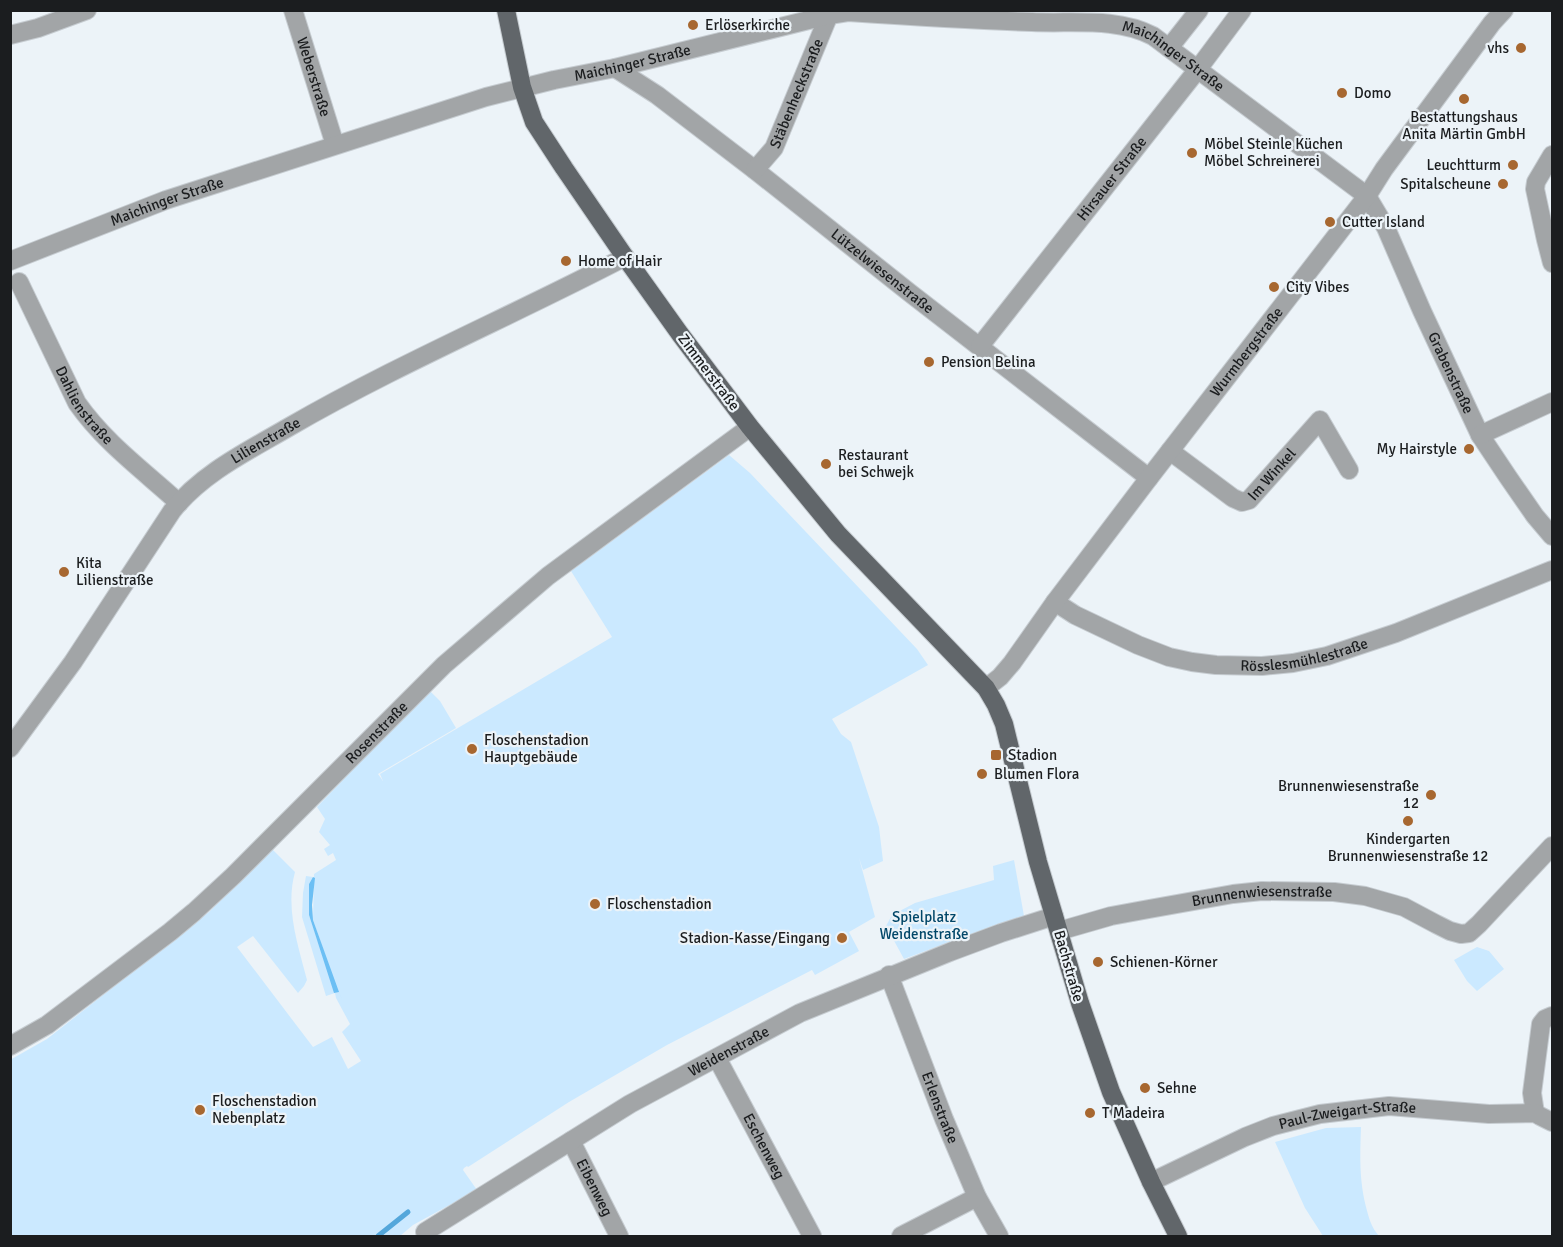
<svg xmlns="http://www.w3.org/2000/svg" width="1563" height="1247" font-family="Signika,sans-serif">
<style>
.green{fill:#cbe9ff}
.forest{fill:#6cbff4}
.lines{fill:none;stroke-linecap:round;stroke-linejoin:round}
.stream{stroke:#54a7db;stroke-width:5}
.minor-casing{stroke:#c6ccd1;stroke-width:20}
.major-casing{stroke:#c6ccd1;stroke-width:20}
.minor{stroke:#a2a5a7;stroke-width:18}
.major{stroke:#61666a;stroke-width:18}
.poi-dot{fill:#a76730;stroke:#ecf3f8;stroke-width:2}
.labels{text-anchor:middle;stroke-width:4.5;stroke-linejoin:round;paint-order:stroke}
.poi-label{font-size:15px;fill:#1b1d1f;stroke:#ecf3f8;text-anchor:start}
.street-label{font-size:15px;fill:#1b1d1f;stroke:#ecf3f8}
.park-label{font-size:15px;fill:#004668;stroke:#ecf3f8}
</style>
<rect width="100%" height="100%" fill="#ecf3f8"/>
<path class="green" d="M729,455l21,18 167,176 11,16 -96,54 9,15 10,8 28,85 4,34 -20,9 -4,-12 16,59 -26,15 10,19 -44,24 -3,-5 -145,75 -98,57 -101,65 -1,-1 -3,2 -1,2 14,20 -64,35 -13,11h-389l-1,-176 37,-21 162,-127 63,-63 23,23c-10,36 3,73 12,108l-3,6 -6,7 -45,-57 -16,11 76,100 19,-10 16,32 13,-8 -19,-29 8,-8 -14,-26 -1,-5 -9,3 -24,-79 1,-24 3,-17 7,1 -4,7v31l25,75 -4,-21 -17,-49 1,-46 22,-14 -3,-7 -5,3 -4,-7 6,-4 -11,-13 6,-13 -8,-12 112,-117 11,11 16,27 -78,46 5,7 -3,-7 232,-137 -41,-66z
M1014,860l10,56 -64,22 -56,21 -18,-33 6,-11 23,-12 79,-23 -1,-14z
M1477,947l12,4 15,18 -27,22 -10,-10 -13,-21z
M1361,1127c-1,28 -2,52 5,80 3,11 5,20 13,29h-56l-18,-28 -30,-66 51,-14z"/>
<path class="forest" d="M313,877l2,1 -3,27 1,15 30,83 -4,-11 -5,1 -25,-78v-31z"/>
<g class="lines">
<path class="stream" d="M378,1236l30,-24"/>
<defs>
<g id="minor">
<path id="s1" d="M293,10l42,135"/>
<path d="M10,35l28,-7 49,-18"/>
<path d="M1169,48l30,-38"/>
<path id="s2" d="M615,68l42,27 98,75 155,123 239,185"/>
<path d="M1552,155l-16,27 -1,7 11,51 6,23"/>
<path id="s3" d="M755,170l19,-22 57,-138"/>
<path id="s4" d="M10,261l156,-61 320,-103 68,-17 61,-12 214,-53 19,-3c61,4 123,8 184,10 40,2 84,-5 121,14l214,160 19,32 36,83 58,124 28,42 27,39 17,20"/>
<path id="s5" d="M19,282l58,121c28,40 67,68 102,100"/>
<path id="s6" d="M980,346l218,-277 44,-59"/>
<path d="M1480,435l72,-33"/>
<path id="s7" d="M1170,451l63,47 9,4 7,-2 71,-80 29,50"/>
<path id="s8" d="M1055,602l20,13 63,30 31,12 23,5 24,3 46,1 31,-3 34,-7 69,-23 156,-63"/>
<path id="s9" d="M986,688l14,-11 12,-14 43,-61 94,-124 218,-282 17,-27 108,-146 12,-13"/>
<path id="s10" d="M10,748l63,-86 99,-151c30,-38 76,-60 117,-84 109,-63 225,-112 336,-170"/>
<path id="s11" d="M1059,931l52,-15 38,-7 84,-15 29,-3 72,1 31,4 39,11 32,17 14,7 11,3 8,-1 10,-9 73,-78"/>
<path id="s12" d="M889,975l55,144 33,78 22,39"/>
<path id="s13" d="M10,1046l37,-21 123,-93 24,-20 39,-36 211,-211 104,-89 202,-149"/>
<path id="s14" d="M717,1058l95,178"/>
<path d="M1535,1113l-3,-20 9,-69 4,-5 7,-3"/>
<path id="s15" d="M571,1141l48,95"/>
<path id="s16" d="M1151,1182l94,-45 28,-11 47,-12 69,-8 100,8 46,-1 5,3 12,6"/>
<path id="s17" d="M427,1236l-2,-4 205,-128 170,-91 150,-61 51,-19 53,-17"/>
<path d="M901,1236l76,-39"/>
</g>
<path id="major" d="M506,10l16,77 12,35 30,46 61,89 55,77 70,93 88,107 148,154 10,17 8,19 34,138 42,141 31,89 40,90 27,54"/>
</defs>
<use href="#minor" class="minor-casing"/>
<use href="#major" class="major-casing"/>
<use href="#minor" class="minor"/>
<use href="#major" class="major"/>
</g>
<g class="poi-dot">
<circle cx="693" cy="25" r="6"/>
<circle cx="1521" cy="48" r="6"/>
<circle cx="1342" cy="93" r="6"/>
<circle cx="1464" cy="99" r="6"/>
<circle cx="1192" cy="153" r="6"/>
<circle cx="1513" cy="165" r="6"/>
<circle cx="1503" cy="184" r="6"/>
<circle cx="1330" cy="222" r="6"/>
<circle cx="566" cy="261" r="6"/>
<circle cx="1274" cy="287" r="6"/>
<circle cx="929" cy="362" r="6"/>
<circle cx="1469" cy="449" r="6"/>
<circle cx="826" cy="464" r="6"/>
<circle cx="64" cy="572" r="6"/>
<circle cx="472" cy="749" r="6"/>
<rect x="990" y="749" width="12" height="12" rx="3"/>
<circle cx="982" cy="774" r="6"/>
<circle cx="1431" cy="795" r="6"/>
<circle cx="1408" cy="821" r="6"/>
<circle cx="595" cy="904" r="6"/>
<circle cx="842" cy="938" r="6"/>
<circle cx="1098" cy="962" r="6"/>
<circle cx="1145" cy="1088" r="6"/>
<circle cx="200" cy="1110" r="6"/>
<circle cx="1090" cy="1113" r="6"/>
</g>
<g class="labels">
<g class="poi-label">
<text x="705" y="30">Erlöserkirche</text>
<text x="1509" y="53" text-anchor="end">vhs</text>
<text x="1354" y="98">Domo</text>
<text x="1464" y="122" text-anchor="middle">Bestattungshaus<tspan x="1464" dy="17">Anita Märtin GmbH</tspan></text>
<text x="1204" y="149">Möbel Steinle Küchen<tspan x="1204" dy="17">Möbel Schreinerei</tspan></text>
<text x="1501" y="170" text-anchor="end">Leuchtturm</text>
<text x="1491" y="189" text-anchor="end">Spitalscheune</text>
<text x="1342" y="227">Cutter Island</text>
<text x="578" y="266">Home of Hair</text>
<text x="1286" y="292">City Vibes</text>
<text x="941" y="367">Pension Belina</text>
<text x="1457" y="454" text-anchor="end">My Hairstyle</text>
<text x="838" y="460">Restaurant<tspan x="838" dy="17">bei Schwejk</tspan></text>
<text x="76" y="568">Kita<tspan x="76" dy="17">Lilienstraße</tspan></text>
<text x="484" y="745">Floschenstadion<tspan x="484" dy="17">Hauptgebäude</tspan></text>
<text x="1008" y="760">Stadion</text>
<text x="994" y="779">Blumen Flora</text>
<text x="1419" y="791" text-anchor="end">Brunnenwiesenstraße<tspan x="1419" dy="17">12</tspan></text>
<text x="1408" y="844" text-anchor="middle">Kindergarten<tspan x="1408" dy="17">Brunnenwiesenstraße 12</tspan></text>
<text x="607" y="909">Floschenstadion</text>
<text x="830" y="943" text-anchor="end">Stadion-Kasse/Eingang</text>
<text x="1110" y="967">Schienen-Körner</text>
<text x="1157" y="1093">Sehne</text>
<text x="212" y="1106">Floschenstadion<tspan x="212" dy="17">Nebenplatz</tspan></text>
<text x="1102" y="1118">T Madeira</text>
</g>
<g class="street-label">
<text dy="5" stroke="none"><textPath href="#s4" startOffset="1210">Maichinger Straße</textPath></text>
<text dy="5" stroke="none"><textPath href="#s4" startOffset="654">Maichinger Straße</textPath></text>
<text dy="5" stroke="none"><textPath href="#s1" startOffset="70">Weberstraße</textPath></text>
<text dy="5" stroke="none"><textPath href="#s3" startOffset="88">Stäbenheckstraße</textPath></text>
<text dy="5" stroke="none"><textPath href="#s6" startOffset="213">Hirsauer Straße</textPath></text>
<text dy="5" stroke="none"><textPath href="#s4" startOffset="168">Maichinger Straße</textPath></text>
<text dy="5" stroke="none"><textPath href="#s2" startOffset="336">Lützelwiesenstraße</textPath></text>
<text dy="5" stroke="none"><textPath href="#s9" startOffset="426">Wurmbergstraße</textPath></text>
<text transform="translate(709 372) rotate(53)" y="5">Zimmerstraße</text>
<text dy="5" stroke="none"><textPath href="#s4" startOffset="1646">Grabenstraße</textPath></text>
<text dy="5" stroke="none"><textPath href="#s5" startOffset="140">Dahlienstraße</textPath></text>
<text dy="5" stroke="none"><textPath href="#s10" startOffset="405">Lilienstraße</textPath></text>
<text dy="5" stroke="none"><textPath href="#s7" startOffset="130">Im Winkel</textPath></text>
<text dy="5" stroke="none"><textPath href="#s8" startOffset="264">Rösslesmühlestraße</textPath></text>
<text dy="5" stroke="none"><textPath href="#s13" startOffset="484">Rosenstraße</textPath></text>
<text dy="5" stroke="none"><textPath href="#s11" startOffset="207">Brunnenwiesenstraße</textPath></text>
<text transform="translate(1069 966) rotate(74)" y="5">Bachstraße</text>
<text dy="5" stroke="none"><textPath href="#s17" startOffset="358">Weidenstraße</textPath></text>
<text dy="5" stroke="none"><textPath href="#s12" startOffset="142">Erlenstraße</textPath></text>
<text dy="5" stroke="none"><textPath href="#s16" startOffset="210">Paul-Zweigart-Straße</textPath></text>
<text dy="5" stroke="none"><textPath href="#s14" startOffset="100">Eschenweg</textPath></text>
<text dy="5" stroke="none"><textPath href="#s15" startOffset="52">Eibenweg</textPath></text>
</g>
<g class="park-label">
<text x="924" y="922">Spielplatz<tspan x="924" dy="17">Weidenstraße</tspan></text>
</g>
</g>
<rect width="1563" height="1247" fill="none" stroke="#1b1d1f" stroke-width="24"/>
</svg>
